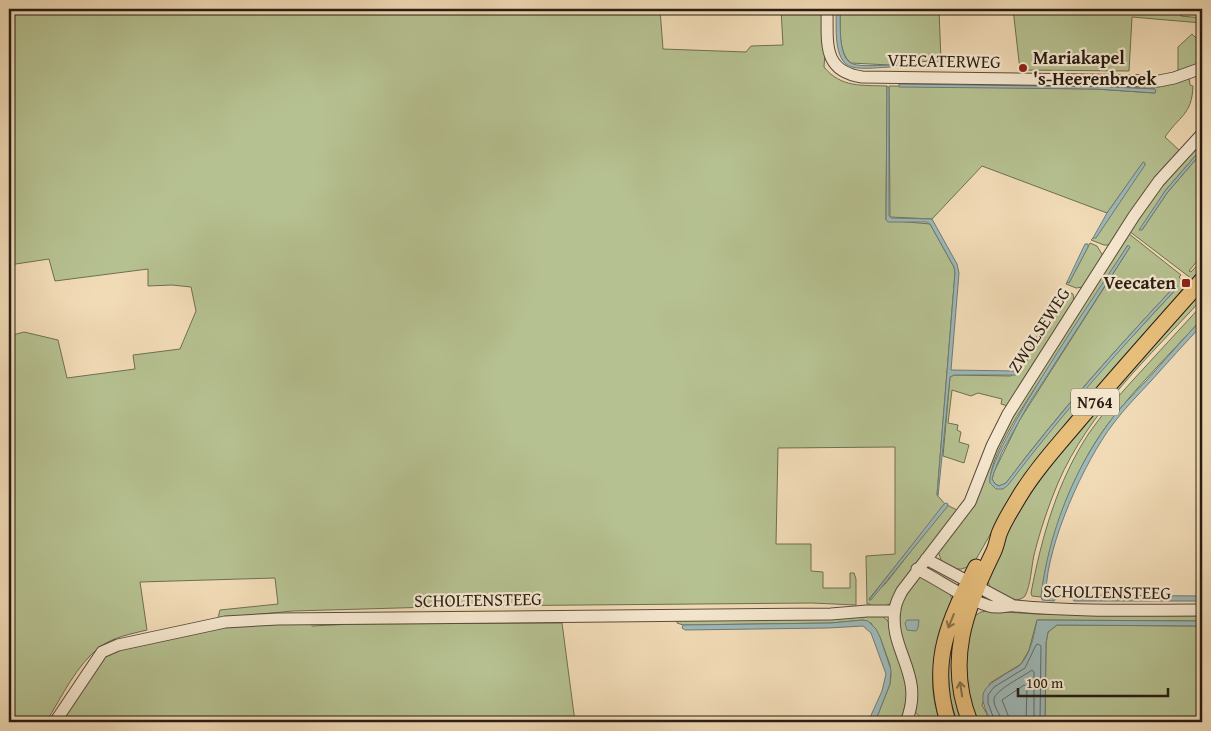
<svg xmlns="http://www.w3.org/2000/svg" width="1211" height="731" font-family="'Gentium Book Plus',serif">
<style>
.green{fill:#b6c191;stroke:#6e6f53;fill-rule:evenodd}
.water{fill:#9eb9b8;stroke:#6e7b77}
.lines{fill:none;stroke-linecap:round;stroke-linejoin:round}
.shore{stroke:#626b66;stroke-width:1}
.minor-casing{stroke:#5a4c3d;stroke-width:13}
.major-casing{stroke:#271d15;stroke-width:17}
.minor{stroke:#f6e8d0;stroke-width:11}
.major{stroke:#e8be7b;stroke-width:15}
.oneway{stroke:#886e48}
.poi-dot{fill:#8f2418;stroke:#f6e8d0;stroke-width:2}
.labels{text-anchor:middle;stroke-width:4.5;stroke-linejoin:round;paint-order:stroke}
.shield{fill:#f6e8d0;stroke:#655a4d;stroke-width:1}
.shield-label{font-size:16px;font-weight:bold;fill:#271d15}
.poi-label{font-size:18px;font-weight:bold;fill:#271d15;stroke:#f6e8d0;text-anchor:start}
.street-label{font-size:18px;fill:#271d15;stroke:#f6e8d0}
</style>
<rect width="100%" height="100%" fill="#f1dbb6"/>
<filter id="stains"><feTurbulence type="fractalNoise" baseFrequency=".004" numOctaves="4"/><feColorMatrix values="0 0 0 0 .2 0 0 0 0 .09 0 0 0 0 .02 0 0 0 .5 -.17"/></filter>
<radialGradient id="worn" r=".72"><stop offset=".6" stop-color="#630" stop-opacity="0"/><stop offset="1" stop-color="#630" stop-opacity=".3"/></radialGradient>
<path class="green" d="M9,9h651l3,40 83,3 5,-6 32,-1 -2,-36h42l2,43 -1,15c17,21 38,18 63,19l-1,134 44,4 24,43 1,6 -18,222 8,9 -76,95 17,-16 61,-78 10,5 -65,93 -7,3 -14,2 -1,-4h-3l-1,-48 29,-2v-107l-117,1 -2,96h35v27l12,1v16h27v-15h4l2,6v26l-44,-2 -344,3 -175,5 -75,7 2,-8 58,-6 -3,-26 -135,4 7,48c-16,4 -34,7 -47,17 -24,18 -38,50 -54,75h-37v-386l15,-4 34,8 9,38 68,-9 -2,-14 47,-6 16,-38 -5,-24 -19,-2 -24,1v-17l-93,12 -6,-22 -40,6z
M840,9h99l2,52 -32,1v4l-58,-3c-14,-11 -10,-37 -11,-54z
M1013,9h169l-1,7 21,2v5l-70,-6 -3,54 -109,-1z
M1192,34l5,5 5,-5v30l-24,10v-27z
M1189,78l1,7 3,1c-1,29 -14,30 -28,51l15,14 -70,94h-6l-13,-5 2,-2 3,-1 47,-74 -36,50 -125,-47 -50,53 -42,-2 -1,-131 207,3 59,4v-4l-34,-2 10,-5z
M1202,140v8l-37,43 -23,39 25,-37 35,-41v103l-13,16 2,1 11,-12v7l-10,12 -63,-48 32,-46z
M1128,233l53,42 -2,2 2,2 -1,2 4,6 -18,24 -54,59 -37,44 -76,105 -24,42 -7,6 -7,2h-5l-14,-6 -4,-12 69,-127zM1128,245l2,2 -111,174 -25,51 -2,7 3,5 4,2 7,-3c52,-70 110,-134 170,-198l2,2 -88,95 -87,107 -13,-6c-2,-31 51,-103 69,-131 23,-36 46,-71 69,-107z
M1090,243l7,3 6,10 -20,31 -7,1 -10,-4 1,-2 2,1z
M1202,289v10c-52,57 -113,112 -144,184 -10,24 -18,48 -24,72 -3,14 -3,29 -9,41 -10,10 -24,-3 -35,-9l-3,-8 9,-23 16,-32 22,-36 29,-39z
M1067,291l6,3 1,6 -66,106 -7,-2 1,-5 -24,-6 -7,3 -19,-6 -4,33 10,2 -1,5 4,2 -2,10 10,3 -5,18 -21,-7 7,-79 4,-2 57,1 17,-17 -2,-2 5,-8 2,1z
M1202,305v14c-31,34 -66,68 -94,105 -35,46 -60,116 -67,173l-9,-1 -1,-3c11,-57 26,-111 58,-160 13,-19 29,-36 44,-53 23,-25 46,-50 69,-75z
M920,576l30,18 3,9c-16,44 -29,72 -13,119h-14l-11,-10 -16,-82 2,-27 16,-26z
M988,611l49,3 165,2v5l-165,-1 -8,30 -8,14 -31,19 -8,22 9,17h-18l-12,-50 12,-55 8,-5z
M881,615l6,5 4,6 10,35 7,32 -7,29h-26l15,-38 1,-9 -1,-10 -10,-28 -9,-14 -8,-3 -32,3 -148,2 -6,-2v-4z
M955,620l12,102h-10l-7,-24 -3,-41z
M311,622l1,4 41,-2 209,-1 13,99h-516l43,-65 13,-9 106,-21z
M1057,625l145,1v96h-157l1,-79 2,-11z"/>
<path class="water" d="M836,9h4c1,13 -3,50 13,55 9,3 29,1 39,1l1,2c-13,0 -29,3 -41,0 -20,-5 -15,-43 -16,-58z
M899,84l212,3 44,2 1,3 -1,1 -59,-4 -197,-2z
M887,86l2,2v128l3,2 40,1 25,45 2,9 -8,97 64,1 9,-14 4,2 -12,16h-62l-4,2 -12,119 -1,-1 18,-222 -1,-6 -24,-43 -4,-2h-38l-2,-2z
M1202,148v4l-35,41 -25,37h-3l26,-39z
M1143,162l2,1v2l-49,73h-3l14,-25z
M1085,244h3v3l-19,36 -2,-1z
M1128,245l2,2 -102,158 -26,47 -8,20 -2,7 3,5 4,2 7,-3c53,-70 110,-134 170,-198l2,2c-60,64 -117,128 -170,198l-5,4h-7l-6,-6c-6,-27 116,-204 138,-238z
M1064,290l3,1 -35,59 -2,-2z
M1202,319v6c-17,18 -34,37 -51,56 -13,14 -27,28 -38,43 -29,38 -66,120 -67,168l2,3 7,1v4l-1,1 -12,-1 -1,-4c7,-60 31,-123 67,-172 11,-16 25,-29 38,-43 19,-21 37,-42 56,-62z
M946,503l2,1 -1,3 -76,93h-2l75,-96z
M1074,595l128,1v5h-128l-2,-2z
M863,620l5,1 8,8 4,8 11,33 -1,14 -15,38h-7l14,-31 4,-17 -15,-41 -8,-7 -35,2 -143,2 -3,-2 1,-3 148,-2z
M907,620h12l-1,8 -2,3 -9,-1 -2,-7z
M1037,620l165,1v5l-145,-1 -9,7 -2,11 -1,79h-54c-14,-30 -11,-32 16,-49 4,-3 11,-5 14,-9 10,-11 13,-30 16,-44z"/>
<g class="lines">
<path class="shore" d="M995,722l-7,-19v-8l6,-8 31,-19 11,-23 2,-1 3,2 -1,76
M1002,722c-1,-8 -9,-15 -8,-23 1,-9 30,-23 38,-29l2,2v50
M1009,722l-1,-7 -6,-15 22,-15 3,2 -1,35"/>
<defs>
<path id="minor" d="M827,9c1,32 -6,62 35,68l297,4 15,-3 28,-10
M926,559l86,46
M917,569c24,12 46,29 72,37 9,3 17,-1 26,0 62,6 125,4 187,4
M55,722l47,-70 16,-7 107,-23 53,-3 553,-5 36,-3h28
M906,722c20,-47 -18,-72 -11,-113 1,-7 4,-12 7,-18l68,-89 22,-56 16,-32 126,-198 25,-35 43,-47"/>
<path id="major" d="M948,722c-19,-61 1,-101 28,-155
M970,722c-24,-60 -5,-112 22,-167 4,-7 5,-14 7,-21 5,-13 13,-25 20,-37 17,-28 40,-53 61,-78 40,-47 81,-93 122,-139"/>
</defs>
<use href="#minor" class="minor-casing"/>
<use href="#major" class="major-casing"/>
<use href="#minor" class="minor"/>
<use href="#major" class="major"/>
</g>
<defs><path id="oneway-shaft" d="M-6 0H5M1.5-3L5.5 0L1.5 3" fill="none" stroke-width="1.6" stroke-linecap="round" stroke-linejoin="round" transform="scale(1.25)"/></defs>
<g class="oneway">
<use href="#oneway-shaft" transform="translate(951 621) rotate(112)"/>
<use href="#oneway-shaft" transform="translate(961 689) rotate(-99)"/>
</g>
<g class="poi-dot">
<circle cx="1023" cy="68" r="5"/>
<rect x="1181" y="278" width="10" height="10" rx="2.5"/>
</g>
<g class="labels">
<rect class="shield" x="1071" y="388.5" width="48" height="27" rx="4"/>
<g class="shield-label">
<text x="1095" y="408">N764</text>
</g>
<g class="poi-label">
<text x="1033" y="64">Mariakapel<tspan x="1033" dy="21">'s-Heerenbroek</tspan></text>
<text x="1176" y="289" text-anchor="end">Veecaten</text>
</g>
<g class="street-label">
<text transform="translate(944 61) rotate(1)" y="6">VEECATERWEG</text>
<text transform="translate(1039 330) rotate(-57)" y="6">ZWOLSEWEG</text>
<text transform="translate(1107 592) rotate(1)" y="6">SCHOLTENSTEEG</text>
<text transform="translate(478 600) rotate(-1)" y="6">SCHOLTENSTEEG</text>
</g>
</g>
<rect width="1211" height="731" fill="none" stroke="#f1dbb6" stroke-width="30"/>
<rect x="10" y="10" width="1191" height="711" fill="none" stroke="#271d15" stroke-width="2.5"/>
<rect x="15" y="15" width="1181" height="701" fill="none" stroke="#271d15"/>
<path d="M1018 688v8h150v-8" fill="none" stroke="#271d15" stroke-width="2.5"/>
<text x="1026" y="688" font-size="15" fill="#271d15" stroke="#f6e8d0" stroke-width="4" paint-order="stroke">100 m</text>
<rect width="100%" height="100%" filter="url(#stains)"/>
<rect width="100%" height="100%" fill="url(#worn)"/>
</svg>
